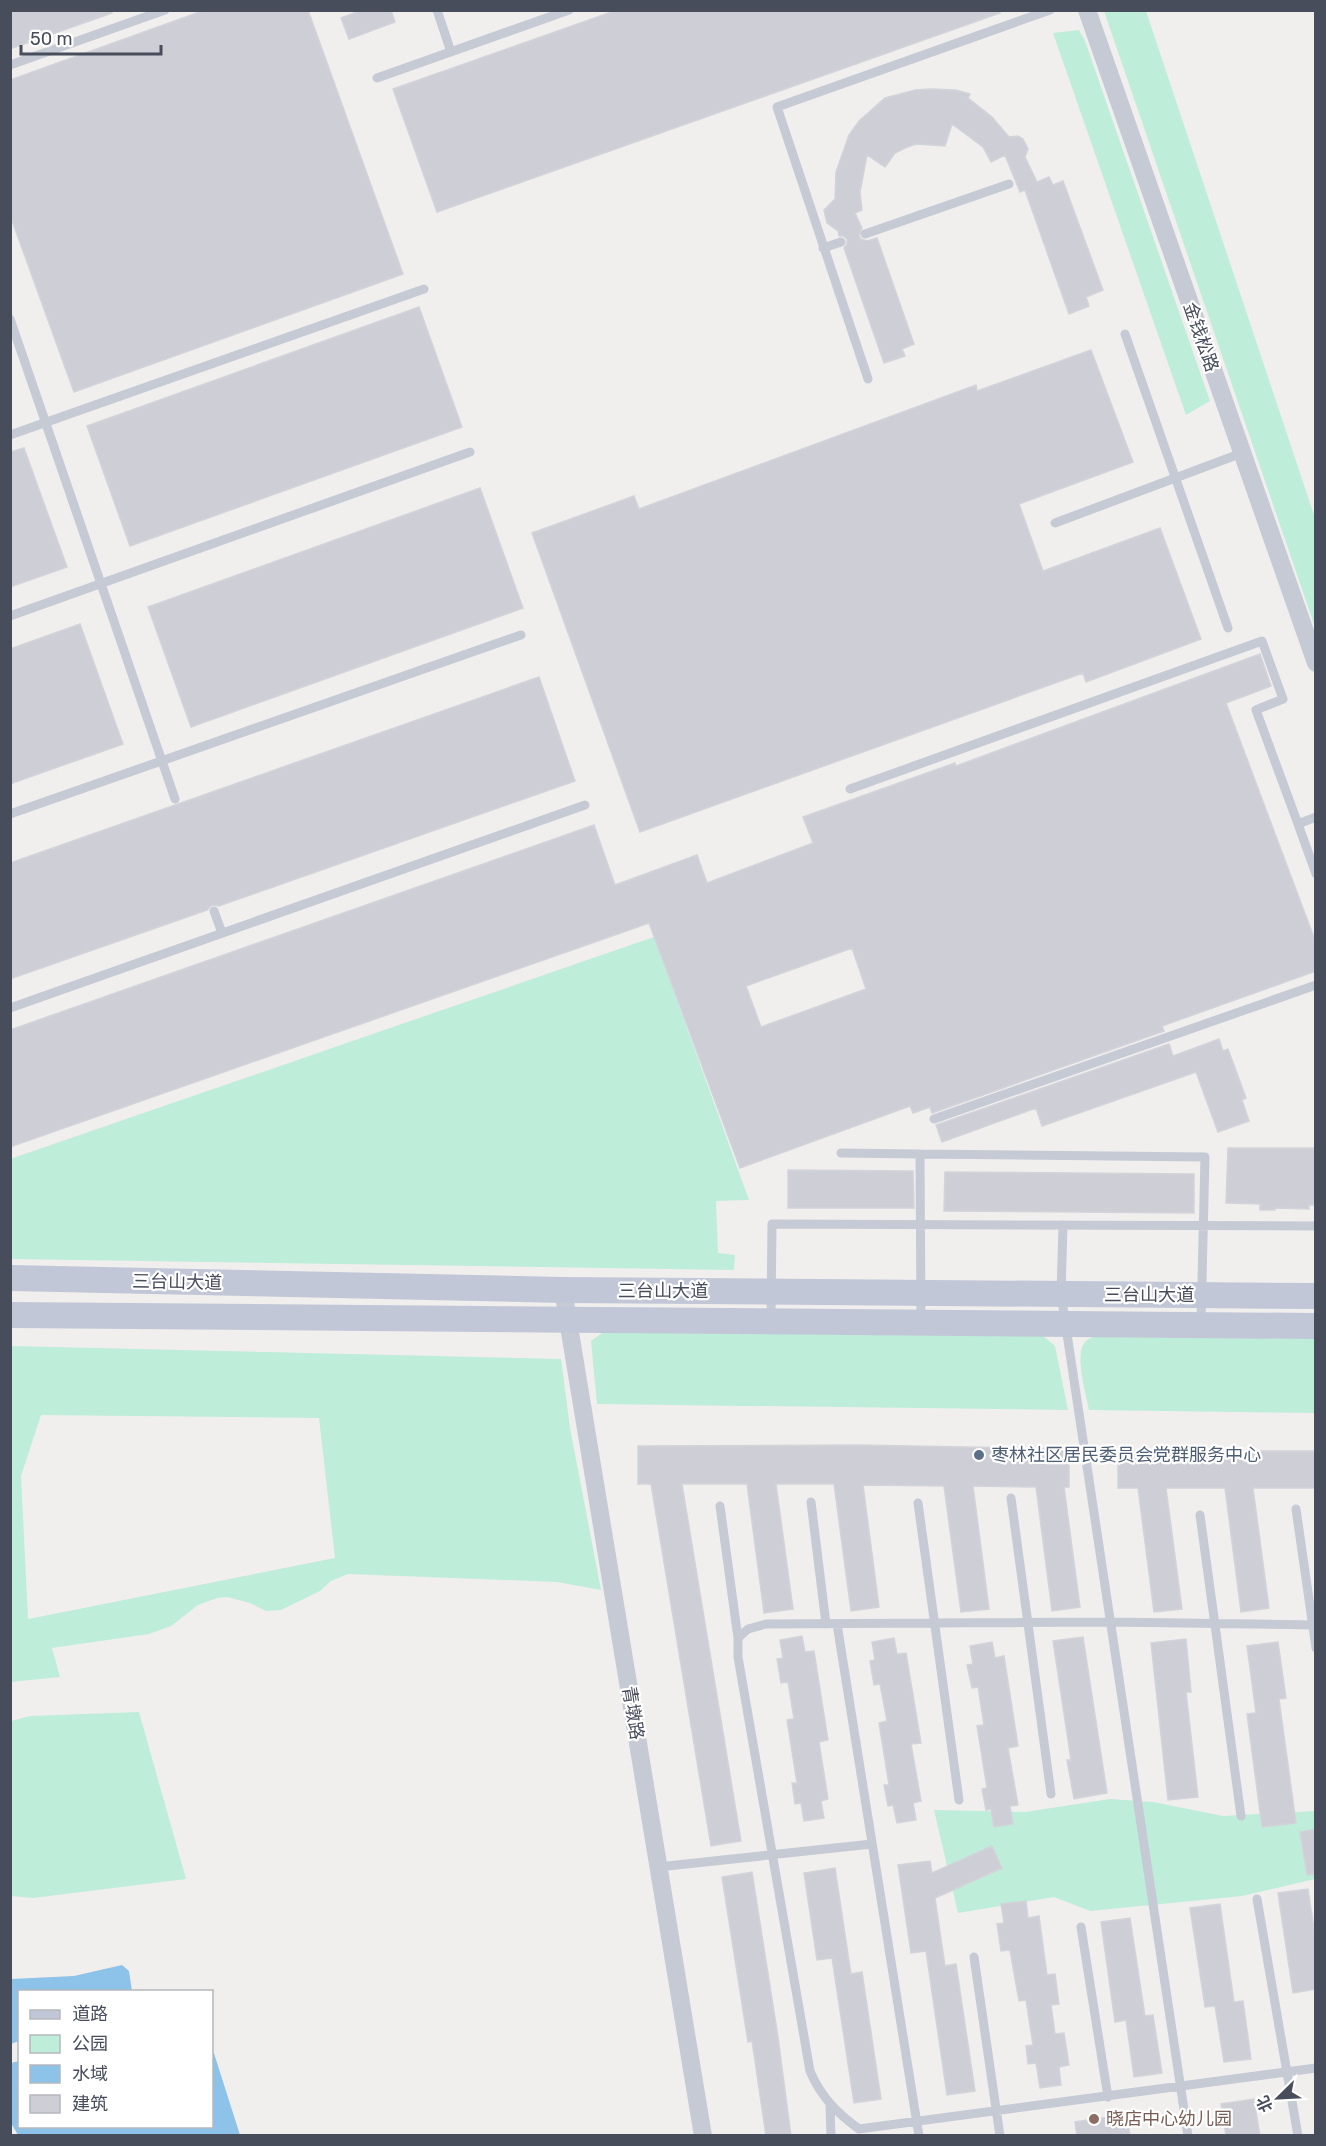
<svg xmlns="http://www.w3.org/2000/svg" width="1326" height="2146" font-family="Rubik,'Noto Sans SC',sans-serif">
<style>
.green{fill:#beedda;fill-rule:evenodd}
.water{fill:#8dc2e9}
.building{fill:#cecfd6;stroke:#d3d3da;stroke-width:1.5;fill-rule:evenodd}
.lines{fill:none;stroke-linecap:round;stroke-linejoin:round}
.lane{stroke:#c5cad5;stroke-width:9}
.street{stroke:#c5cad5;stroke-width:18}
.secondary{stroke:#c2c7d7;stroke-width:26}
.service-dot{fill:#5c6f8a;stroke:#fff;stroke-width:2}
.education-dot{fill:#8d6e63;stroke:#fff;stroke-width:2}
.labels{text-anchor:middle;stroke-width:4.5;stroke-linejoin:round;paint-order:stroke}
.street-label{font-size:18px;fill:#474d5b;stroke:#fff}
.service-label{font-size:18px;fill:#4e5e75;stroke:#fff;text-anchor:start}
.education-label{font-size:18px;fill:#785e54;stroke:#fff;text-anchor:start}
</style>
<rect width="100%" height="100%" fill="#f1efee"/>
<path class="green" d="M1104,11h42l169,507v109z
M1079,30l6,11 125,360 -24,14 -133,-382z
M654,937l95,263 -33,1 2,52 17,2 -1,15 -723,-11 -1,-100z
M602,1333l439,1 14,12 13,64 -471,-6 -6,-63z
M1103,1333l212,5v75l-226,-3c-3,-16 -15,-56 -4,-68 5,-5 12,-6 18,-9z
M11,1346l550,13 9,69 31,162 -44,-8 -209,-8 -17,7 -11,10 -39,19 -15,1 -16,-8 -23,-6 -10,1 -19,7 -27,21 -22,8 -97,14 8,29 -49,5zM41,1415l278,3 16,140 -307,61 -7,-143z
M139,1712l47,167 -153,19 -22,-2v-175l19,-5z
M1110,1799l43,3 70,14 92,-5v68l-73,17 -152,15 -36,-14 -96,16 -24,-103 91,2z"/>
<path class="water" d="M122,1965l7,6 3,20 -112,1 -1,49 -8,3v-65l63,-3z
M212,2047l28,88h-222l-7,-12v-60l8,-2 1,65h192z"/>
<path class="building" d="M10,10h101l1,3 -102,36z
M205,10h103l95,264 -329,118 -64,-177v-135z
M362,10h29l4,12 -46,17 -8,-21z
M617,10h383v3l-563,199 -44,-123z
M930,89l26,1 14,4 -2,4 24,19 17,20 9,-1 5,3 5,10 -3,8 12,25 12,-5 4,8 10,-4 40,109 -17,7 3,9 -20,8 -44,-124 -5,2 -15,-37 -14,7 -8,-15 -31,-23 -7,22 -29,-2 -11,4 -10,5 -10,14 -18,-12 -7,37 2,18 -7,3 7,15 -3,8 2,3 6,2 10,-3 37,106 -12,5 3,7 -21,7 -40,-115 3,-4v-5l-4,-3h-4l-1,-5 -11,-8 -3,-13 11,-11 1,-27 13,-37 10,-14 26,-23 30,-8z
M419,307l43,120 -332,119 -43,-120z
M1091,350l42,112 -114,42 24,67 117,-43 41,111 -115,43 -3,-9 -443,159 -108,-299 102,-37 5,13 337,-124 1,6z
M24,448l43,119 -57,20v-135z
M480,488l43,120 -332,119 -43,-120z
M80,624l43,120 -113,40v-135z
M1260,654l11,32 -45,17 90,240v28l-154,55 2,5 -232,82 -2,-6 -17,6 -3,-7 -170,62 -91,-245 -639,224v-117l584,-205 21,60 82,-30 10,28 106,-40 -10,-26 152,-54 1,3zM852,948l14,41 -105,38 -15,-41z
M539,677l36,104 -356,125 -7,-1 -5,5 -197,69v-116z
M1219,1039l4,12 5,-2 18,49 -4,2 7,21 -31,11 -22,-60 -154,54 -6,-18 -94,34 -6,-17 233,-81 4,12z
M1228,1148h88v57h-7v4l-34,-1v2h-15v-6l-34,-1z
M788,1170l125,1 1,37h-126z
M945,1172l249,2v39l-250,-2z
M860,1445l209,4v38h-5l16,120 -28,4 -16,-124 -63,-1 16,123 -28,3 -17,-126 -81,-1 16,122 -28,4 -17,-127h-58l17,125 -29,4 -17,-129h-65l59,357 -30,5 -60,-362h-13v-38z
M1118,1451h198v37h-63l16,120 -28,4 -16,-124h-59l16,121 -28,3 -16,-124h-20z
M802,1636l3,16 9,-1 14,89 -9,2 9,57 -7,2 3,17 -20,3 -3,-18 -6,1 -3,-21h5l-10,-63 7,-1 -6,-37 -7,1 -4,-24 6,-1 -3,-18z
M1083,1637l24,156 -33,6 -7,-39h4l-18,-119z
M894,1638l3,16 9,-1 15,90 -10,1 10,57 -8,2 3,17 -19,3 -4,-18 -5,1 -4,-21h5l-10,-62 8,-2 -7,-37 -6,1 -4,-24 5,-1 -3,-18z
M1186,1639l5,53h-5l12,105 -30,3 -17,-157z
M992,1642l3,16 9,-2 14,90 -10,2 10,57 -8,1 3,18 -19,3 -3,-18 -5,1 -4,-21 5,-1 -10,-62 7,-1 -6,-38 -6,1 -5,-23 6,-1 -3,-18z
M1278,1642l8,56 -7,1 17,124 -34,4 -15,-113 9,-1 -9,-67z
M1316,1829v45l-9,1 -7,-43z
M992,1846l10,22 -67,30 10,68 11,-2 19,127 -28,4 -21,-144 -15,2 -13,-88 32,-4 2,12z
M835,1868l16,106 11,-2 19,127 -27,4 -22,-145 -15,2 -13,-87z
M752,1872l26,165 13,99h-25l-14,-95 -4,1 -26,-165z
M1308,1889l8,53v47l-23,4 -15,-100z
M1026,1901l2,17 11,-2 8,59 8,-1 4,30 -8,1 4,29 9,-1 5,32 -10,2 2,18 -21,3 -4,-25 -8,1 -2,-18 7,-1 -7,-45 -7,1 -9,-51 -9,1 -4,-27 7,-1 -3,-19z
M1220,1904l14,98 9,-1 8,58 -27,3 -9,-56 -10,1 -15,-99z
M1130,1918l15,98 8,-1 9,58 -28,4 -8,-57 -11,2 -14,-100z
M1254,2099l6,37h-34l-5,-32z
M1127,2114l3,22h-53l-2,-14z"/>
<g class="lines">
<path class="lane" d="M437,10l14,42
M10,65l155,-55
M377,78l192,-68
M865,234l144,-50
M823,248l18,-6
M10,319l165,480
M1125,334l103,294
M868,379l-91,-272 273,-97
M10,435l414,-146
M1055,523l187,-70
M10,616l460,-164
M850,789l412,-148 21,58 -27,11 42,114
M10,814l511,-179
M1316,817l-18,7 18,50
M214,911l8,22
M10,1008l575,-203
M934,1119l382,-134
M841,1153l79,1
M1063,1225l-2,69 127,842
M771,1319l1,-95 544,2
M921,1321l-1,-167 285,3 -4,165
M1011,1498l40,296
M811,1502l15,122
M918,1503l41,297
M720,1506l18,132
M1296,1509l20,139
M1200,1515l41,301
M837,1624l82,512
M1316,1625l-206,-3 -344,2 -18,5 -10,9v19l72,414c11,26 27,42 49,58l457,-61
M658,1867l214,-23
M1257,1899l41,237
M1081,1927l27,170
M974,1957l26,179
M830,2105l1,31"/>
<path class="street" d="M1087,10l229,653
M563,1290l140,846"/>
<path class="secondary" d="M10,1278l553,12 753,6
M10,1315l1306,11"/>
</g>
<circle class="service-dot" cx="979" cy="1455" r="6"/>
<circle class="education-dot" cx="1094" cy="2119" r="6"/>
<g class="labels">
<g class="street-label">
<text transform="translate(1201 337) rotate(71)" y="6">金钱松路</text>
<text transform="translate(177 1282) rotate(1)" y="6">三台山大道</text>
<text x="663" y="1297">三台山大道</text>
<text x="1149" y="1301">三台山大道</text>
<text transform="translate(633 1713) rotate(81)" y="6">青墩路</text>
</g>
<g class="service-label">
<text x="991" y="1461">枣林社区居民委员会党群服务中心</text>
</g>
<g class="education-label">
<text x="1106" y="2125">晓店中心幼儿园</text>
</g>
</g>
<rect width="1326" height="2146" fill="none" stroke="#474d5b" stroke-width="24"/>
<rect x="18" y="1990" width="195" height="138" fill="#ffffff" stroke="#b5b8bd" stroke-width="1.5"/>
<rect x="30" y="2010" width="30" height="9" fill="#c2c7d7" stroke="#b5b8bd" stroke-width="1.5"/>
<text x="72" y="2020" font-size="18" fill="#474d5b">道路</text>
<rect x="30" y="2035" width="30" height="18" fill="#beedda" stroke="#b5b8bd" stroke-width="1.5"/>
<text x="72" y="2050" font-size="18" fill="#474d5b">公园</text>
<rect x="30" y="2065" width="30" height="18" fill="#8dc2e9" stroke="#b5b8bd" stroke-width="1.5"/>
<text x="72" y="2080" font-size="18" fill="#474d5b">水域</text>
<rect x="30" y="2095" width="30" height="18" fill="#cecfd6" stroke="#b5b8bd" stroke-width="1.5"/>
<text x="72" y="2110" font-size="18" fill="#474d5b">建筑</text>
<g transform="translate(1278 2098) rotate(246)" stroke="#ffffff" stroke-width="4.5" paint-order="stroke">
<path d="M0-4.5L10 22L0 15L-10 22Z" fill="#474d5b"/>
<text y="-9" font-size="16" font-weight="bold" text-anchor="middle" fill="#474d5b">北</text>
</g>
<path d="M21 45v9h140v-9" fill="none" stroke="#474d5b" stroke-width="3"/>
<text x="30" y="45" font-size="18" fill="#474d5b" stroke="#ffffff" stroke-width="4.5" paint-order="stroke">50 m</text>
</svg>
